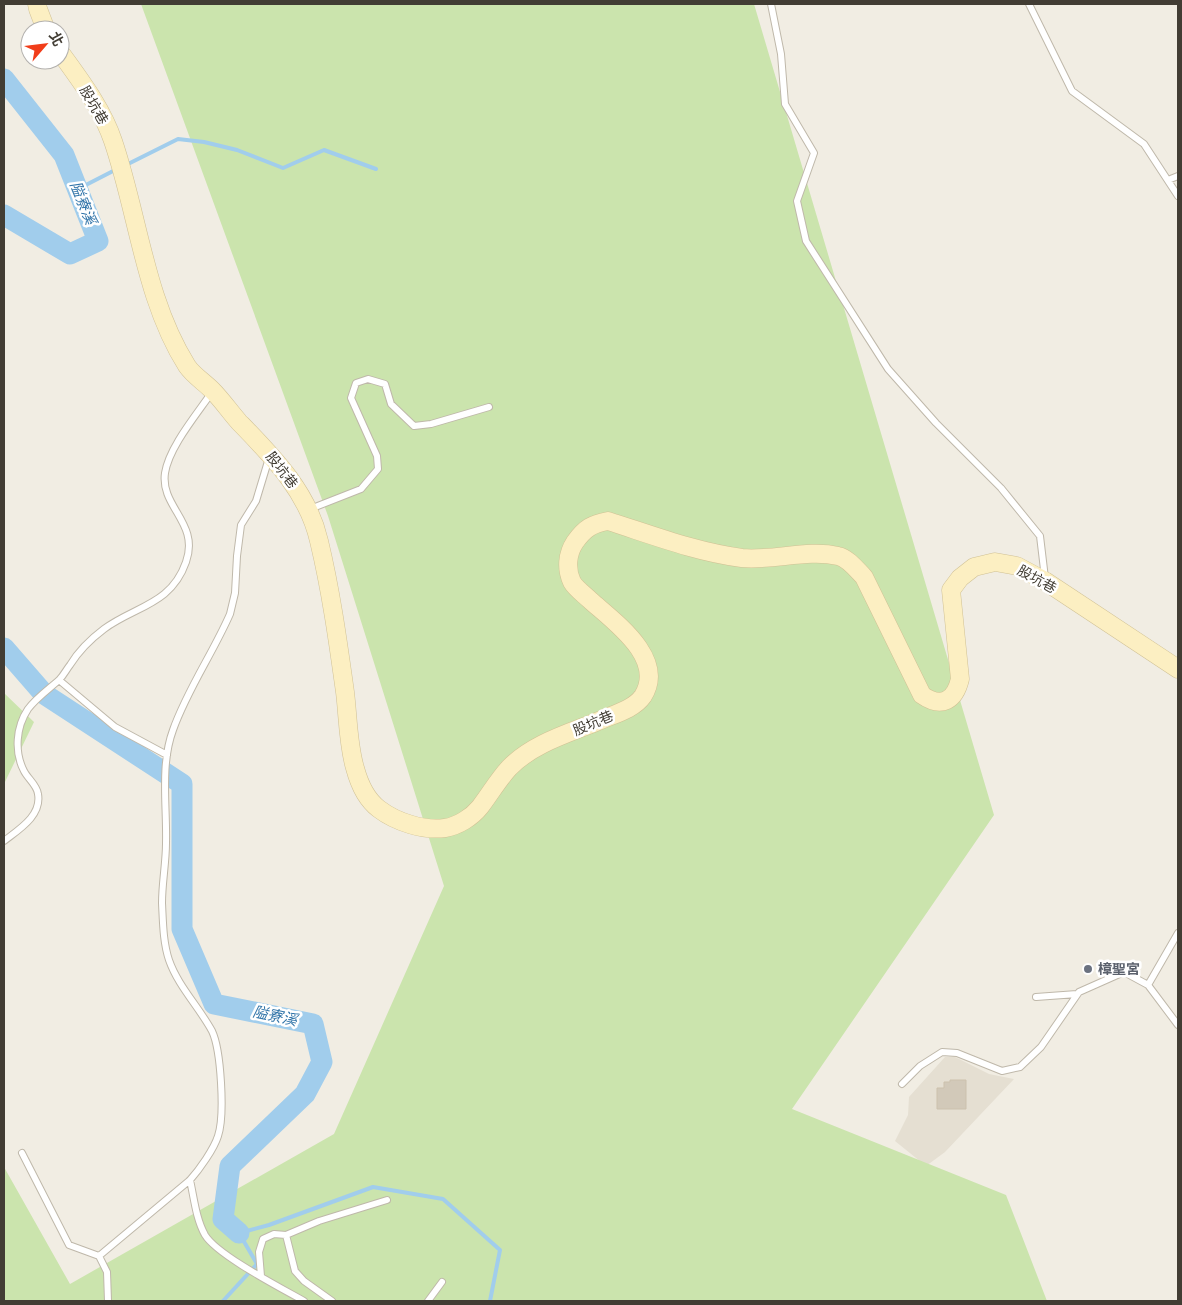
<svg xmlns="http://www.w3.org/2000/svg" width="1182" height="1305" font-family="'Golos Text','Noto Sans TC',sans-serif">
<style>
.residential{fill:#e5dfd2}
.green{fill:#cbe4ad}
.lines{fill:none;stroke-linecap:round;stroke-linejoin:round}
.stream{stroke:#a1cdec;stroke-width:4}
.river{stroke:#a1cdec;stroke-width:21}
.building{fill:#d2c9b9;stroke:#ccc1ad}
.lane-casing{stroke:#bfb8aa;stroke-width:8}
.secondary-casing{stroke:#d0c195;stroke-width:19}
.lane{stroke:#fff;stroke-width:6}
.secondary{stroke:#fcefc2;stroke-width:18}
.worship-dot{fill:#6b7280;stroke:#fff;stroke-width:2}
.labels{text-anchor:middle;stroke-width:5;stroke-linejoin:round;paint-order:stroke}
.street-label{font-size:14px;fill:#423d34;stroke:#fff}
.worship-label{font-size:14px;font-weight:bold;fill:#5b616d;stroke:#fff;text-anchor:start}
.water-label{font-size:15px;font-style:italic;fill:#3275a9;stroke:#fff}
</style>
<rect width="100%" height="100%" fill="#f1ede3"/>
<path class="residential" d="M945,1057h10l34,17 25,5 -69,73 -19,14 -31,-25 13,-26 1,-18z"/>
<path class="green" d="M141,4h613l240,811 -202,294 214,86 41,106h-1043v-134l66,117 264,-150 110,-248 -116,-370z
M4,693l30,29 -30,62z"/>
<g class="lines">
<path class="stream" d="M126,165l52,-26 26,3 33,8 46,18 41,-18 52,19
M78,189l39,-20
M223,1301l34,-37 -18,-31 30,-8 104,-38 70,12 57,51 -10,51"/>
<path class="river" d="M4,79l60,76 34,86 -28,13 -66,-39
M4,648l40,46 138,90v145l32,75 99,20 9,38 -17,32 -75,72 -7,53 16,14"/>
</g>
<path class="building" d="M950,1080h16v29h-29v-21h7v-6h6z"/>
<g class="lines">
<defs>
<path id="lane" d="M771,4l10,50 4,50 29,49 -17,48 9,40 82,128 48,54 65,65 39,48 5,42
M1029,4l43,87 72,53 34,52
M1168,180l10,-4
M310,509l51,-20 17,-20 -1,-13 -26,-58 5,-15 12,-4 17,5 6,20 23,22 17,-2 58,-17
M167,755l-52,-28 -56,-47c5,-5 7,-10 11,-15 8,-13 22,-27 34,-36 31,-23 67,-24 82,-67 14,-39 -26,-55 -21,-89 4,-26 32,-59 47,-81
M4,841c14,-11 38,-25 34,-47 -1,-9 -10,-15 -14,-23 -10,-19 -8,-44 4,-62 8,-11 21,-20 31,-29
M1178,933l-30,52 30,40
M1036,997l41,-3
M902,1084l18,-18 22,-14 15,1 45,18 18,-4 21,-20 38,-55 45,-20 24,13
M22,1153l47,92 30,11
M190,1180c4,18 6,39 15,55 12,20 76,53 99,66
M286,1235l9,36 9,10 28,20
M261,1276l-2,-24 4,-13 11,-5 12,1 33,-14 68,-21
M108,1301l-1,-29 -8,-16 91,-76c9,-10 24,-31 28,-44 7,-21 3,-86 -6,-105 -13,-24 -34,-45 -43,-71 -6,-18 -6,-38 -7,-57 0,-20 4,-40 4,-60 1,-37 -6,-78 7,-113 14,-40 40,-77 57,-116l5,-21 2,-37 4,-31 15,-24 13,-43
M428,1301l14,-19"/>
<path id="secondary" d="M37,4l1,5 8,21
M60,52c20,28 42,56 53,89 25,73 32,159 74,225 6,9 17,16 25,24 10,10 18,22 27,32 34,35 69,70 80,119 12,50 19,101 26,151 3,24 3,53 10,76 4,15 12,32 24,41 17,13 45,22 66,19 13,-2 27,-11 35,-21 10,-13 18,-27 29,-39 24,-25 61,-35 92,-48 14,-6 33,-11 42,-24 23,-37 -27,-73 -52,-95 -6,-6 -15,-12 -19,-19 -6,-13 -5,-28 3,-40 10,-14 17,-18 33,-21 44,14 88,31 134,37 31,3 66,-9 96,-2 10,2 19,14 26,21l58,118c20,14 33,5 38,-16l-9,-89 9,-12 14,-11 21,-5 22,4 28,15 133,88"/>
</defs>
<use href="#lane" class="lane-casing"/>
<use href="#secondary" class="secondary-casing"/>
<use href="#lane" class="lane"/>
<use href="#secondary" class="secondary"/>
</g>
<circle class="worship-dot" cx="1088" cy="969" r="5"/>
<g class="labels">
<g class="street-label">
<text transform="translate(94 105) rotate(60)" y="5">股坑巷</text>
<text transform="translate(282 470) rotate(52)" y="5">股坑巷</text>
<text transform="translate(1037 579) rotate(29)" y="5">股坑巷</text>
<text transform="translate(593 723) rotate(-23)" y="5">股坑巷</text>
</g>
<g class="worship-label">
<text x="1098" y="974">樟聖宮</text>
</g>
<g class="water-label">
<text transform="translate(83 203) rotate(68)" y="5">隘寮溪</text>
<text transform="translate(275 1016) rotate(12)" y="5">隘寮溪</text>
</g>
</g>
<rect width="1182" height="1305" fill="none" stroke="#423d34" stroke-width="10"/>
<g transform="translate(45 45) rotate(62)"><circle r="24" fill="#ffffff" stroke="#b3b1ae"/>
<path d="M0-4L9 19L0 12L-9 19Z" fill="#f13d1a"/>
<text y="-8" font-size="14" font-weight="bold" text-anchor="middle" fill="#423d34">北</text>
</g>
</svg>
